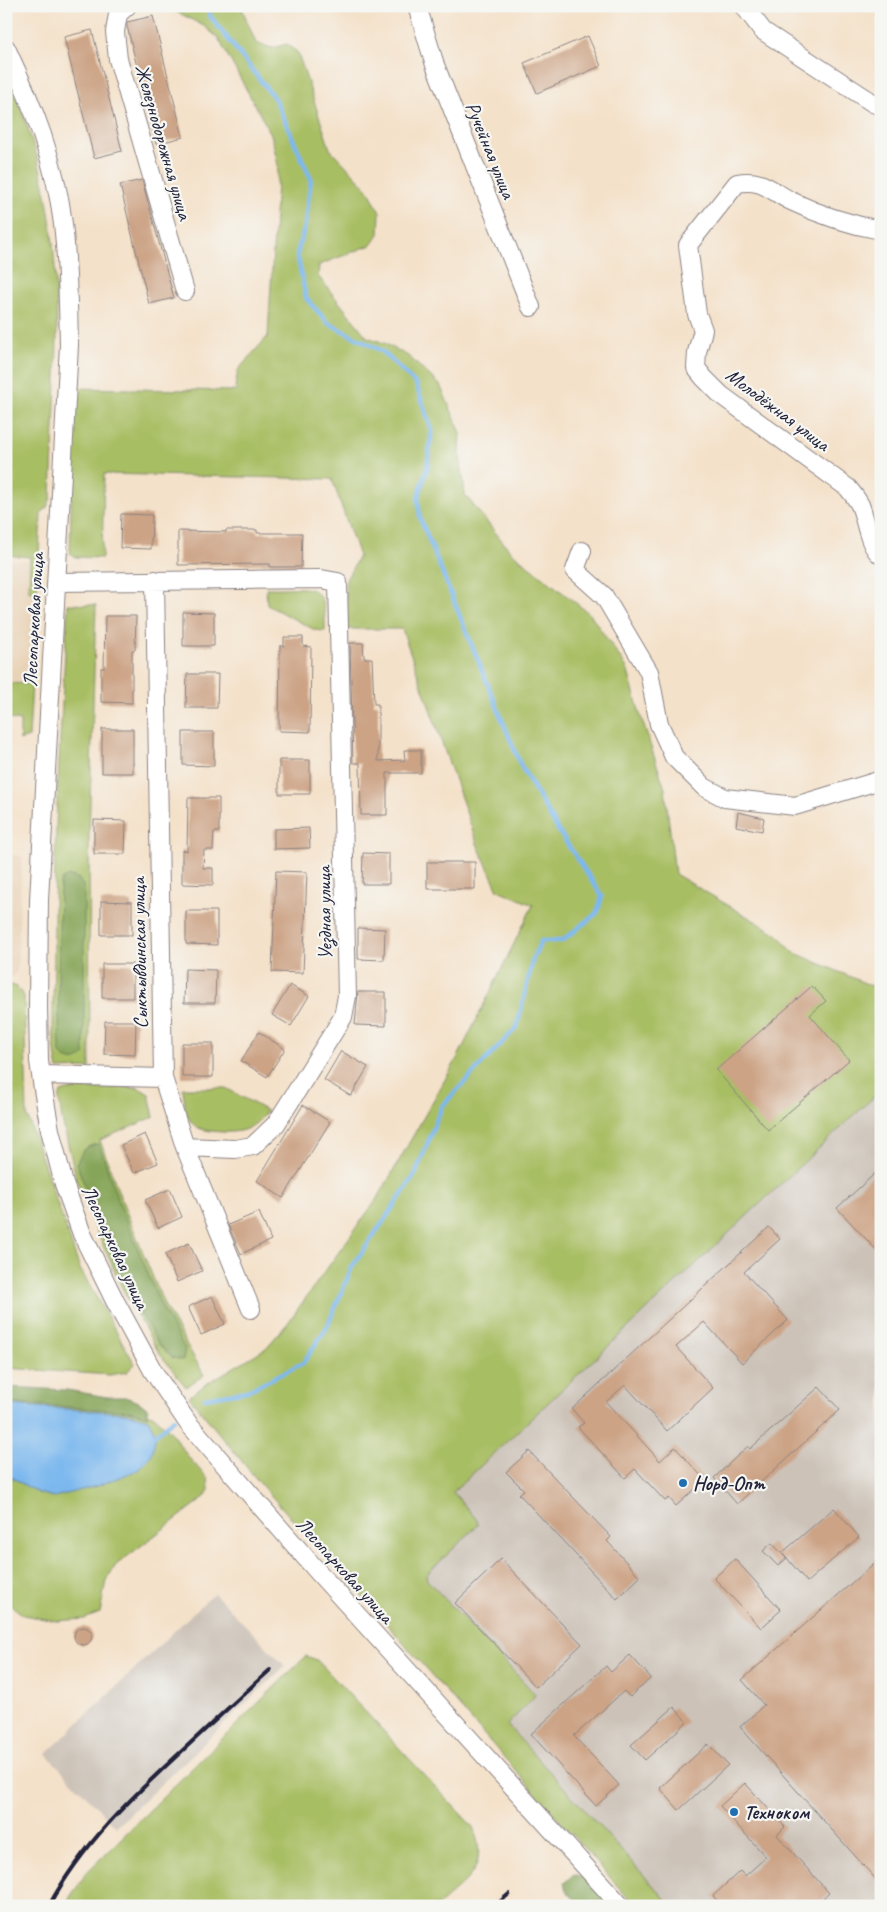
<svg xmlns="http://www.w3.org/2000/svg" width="887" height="1912" font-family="Caveat,sans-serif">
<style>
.built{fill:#e9d3b7}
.industrial{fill:#ccc2b8}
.green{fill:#a8be63;stroke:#65704f}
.forest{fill:#86a559;stroke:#54644a}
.water{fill:#7bb8ee;stroke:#4e6d94}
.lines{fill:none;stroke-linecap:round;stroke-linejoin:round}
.stream{stroke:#7bb8ee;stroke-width:4.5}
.building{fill:#cca385}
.minor-casing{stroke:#8b8282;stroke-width:20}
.minor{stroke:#fff;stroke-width:18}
.rail{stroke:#22223b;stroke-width:4}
.poi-dot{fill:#1f6fb2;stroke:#f6f6f2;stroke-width:2}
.labels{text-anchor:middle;stroke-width:4.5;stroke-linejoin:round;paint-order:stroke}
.street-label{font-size:20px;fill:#22223b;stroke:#f6f6f2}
.poi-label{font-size:20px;font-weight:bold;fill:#22223b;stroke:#f6f6f2;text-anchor:start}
</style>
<rect width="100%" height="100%" fill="#f6f6f2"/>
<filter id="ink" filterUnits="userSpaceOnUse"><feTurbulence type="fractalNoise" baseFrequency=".02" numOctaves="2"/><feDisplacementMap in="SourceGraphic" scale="10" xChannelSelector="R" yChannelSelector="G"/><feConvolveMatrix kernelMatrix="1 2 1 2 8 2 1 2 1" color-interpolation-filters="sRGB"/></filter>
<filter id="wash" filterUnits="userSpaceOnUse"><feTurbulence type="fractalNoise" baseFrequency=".0096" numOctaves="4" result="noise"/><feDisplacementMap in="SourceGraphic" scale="20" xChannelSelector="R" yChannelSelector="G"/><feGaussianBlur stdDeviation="1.12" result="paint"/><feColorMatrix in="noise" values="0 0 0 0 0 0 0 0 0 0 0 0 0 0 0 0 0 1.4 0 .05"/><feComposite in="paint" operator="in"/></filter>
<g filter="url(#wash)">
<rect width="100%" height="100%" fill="#f4e1c9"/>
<path class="built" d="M6,560l31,1 -8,150 -23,-1z
M6,855l16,1 -5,116 -6,5h-5z"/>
<path class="industrial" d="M881,1090v816h-209l-165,-181 -137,-155z
M214,1593l71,73 -169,161 -70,-73z"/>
<path class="green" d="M174,6h67l15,37 16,5 15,-4 11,9 32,96 38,40 12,24 -1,21 -8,11 -52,20 -1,11 49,61 17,6 24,13 32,29 21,48 -1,21 5,41 47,58 78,61 37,54 12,43 26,78 10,85 102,60 16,18 88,38v100l-428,402 24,28 1,5 -52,50 1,5 108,114 -2,4 -26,27 165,181h-37l-290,-329 -82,-90 -74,-90 17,-13 60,-36 21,-24 92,-128 80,-141 74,-150 -35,-15 -20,-44 -76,-217h-56v-49l13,-24 -27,-77 -228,-5 -2,84 -27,-1 -5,-4 4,-165 164,3 -3,-4 3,-17 30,-34 10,-171 -7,-31 -53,-96 -14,-12 -29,-15z
M6,80c11,15 16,32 22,49 42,115 27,248 23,369l-4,9 -6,7 -4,77 -5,2 -3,-2 1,-34 -24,-2z
M266,588c44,1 60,-10 59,43l-10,-1 -48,-25z
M68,604l28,1 -7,232 1,231 -32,1c-8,-33 -4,-79 -4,-113 -1,-118 7,-235 14,-352z
M6,683l26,1 -3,53 -9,3v-19l-14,-3z
M6,984c10,1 13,4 18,12l3,119 53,154 55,95 -8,8 -17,3 -104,-7z
M129,1087l10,1 10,6 5,23 -54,23 20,56 45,111 39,68 -18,12 -27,-34 -36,-63 -27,-60 -19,-49 -15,-61 -3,-21 2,-7 6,-2z
M183,1088h43l41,23c-15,21 -30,23 -55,20 -8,-1 -15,-2 -21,-9 -6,-8 -7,-24 -8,-34z
M6,1392l129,14 19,10 16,15 20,28 18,20 1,11 -5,8 -88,67 -10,15 -6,33 -16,6 -28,2 -33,-6 -17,-14z
M306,1656l11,4 156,167c17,42 -7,53 -35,79h-374l23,-34z"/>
<path class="forest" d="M69,876l9,2 6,9v168c-7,8 -17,6 -24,-1l-2,-73 2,-97 2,-5z
M99,1144l18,54 45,110 23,41 -2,11 -10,-2 -14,-13 -22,-37 -25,-50 -33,-87 -2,-9c5,-11 9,-17 22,-18z
M6,1387l61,3 40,7h18l14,5 9,7v7l-20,-5 -122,-8z
M574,1874l9,3 28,29h-31l-14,-16 -2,-7z"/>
<path class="water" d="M8,1405l118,8 22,6 8,15 -4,20 -14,16 -41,16 -43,11 -16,-4 -32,-19v-68z"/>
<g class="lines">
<path class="stream" d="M205,1398l42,-7 56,-28 24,-36 25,-60 63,-92 27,-69 75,-79 16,-69 8,-17h21l35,-28 5,-17 -44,-66 -37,-64 -101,-248 -2,-19 9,-31 5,-38 -16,-46 -34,-33 -54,-28 -22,-25 -9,-44 8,-29 6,-46 -36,-80 -65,-83 -2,-10
M156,1434l18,-15"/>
</g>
<g id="blocks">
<path class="building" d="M153,16l30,121 -27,7 -29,-118v-4z
M92,30l30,121 -28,7 -30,-121z
M588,36l13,30 -64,27 -13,-30z
M142,180l32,118 -25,6 -29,-119z
M121,514l31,1 -1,34 -31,-1z
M226,530h31v3h45l-1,34h-31v-3l-92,1v-34l48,1z
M183,612l31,1v33h-31z
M105,616h31l-1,34h-3v53l-31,-1v-34h3z
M284,637h19v9l8,1 -1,85 -31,-1 1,-85h4z
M350,643h13l1,15h8l2,46h4v57l27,-1 -1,-10h17v23h-34v42h-26l-1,-52h-7z
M187,674h31l-1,34h-31z
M102,729h31v44h-31z
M183,732h31v34l-31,-1z
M279,760h31v34h-31z
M188,798h31v34h-5l-1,18h-9l-1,18h10v17l-31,-1v-34l5,1z
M738,812l26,6 -2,13 -26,-5z
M94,820l32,1 -1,33h-31z
M309,828l1,20 -36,1v-20z
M363,853l26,1v30h-27z
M427,862h48v27h-48z
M276,871l31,1 -4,101 -31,-1z
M101,901l31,1v33h-31z
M186,911h31v34l-31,-1z
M358,928l27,1 -1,31 -26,-1z
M102,964h31v34h-31z
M185,969l31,1 -1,33h-31z
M290,985l19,11 -18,30 -19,-11z
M812,986l14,15 -16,14 39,45 -81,70 -52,-60z
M358,992h28v34l-31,-1z
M105,1021h31l-1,34 -31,-1z
M259,1032l26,17 -18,28 -26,-16z
M182,1043h31v34h-31z
M341,1051l27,16 -17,29 -27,-16z
M303,1105l27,17 -47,76 -26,-17z
M145,1134l13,29 -24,10 -13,-28z
M881,1168v87l-44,-47z
M170,1189l12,28 -24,11 -13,-28z
M259,1212l12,28 -30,14 -13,-29z
M769,1227l11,12 -36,33 44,48 -46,43 -38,-41 -28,25 37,41 -46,43 -42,-46 -19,17 54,59 15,-14 30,33 -29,26 -7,-8 -4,3 -30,-32 -10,9 -47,-51 6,-4 -12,-14z
M189,1243l13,28 -25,11 -12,-28z
M212,1296l13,28 -24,11 -13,-28z
M819,1387l21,23 -103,94 -23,-26 34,-32 2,3z
M529,1451l82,86 -4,4 33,36 -23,22 -98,-105 5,-4 -18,-18z
M834,1508l25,29 -52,45 -20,-24 -9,8 -15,-15 9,-8 14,15 -4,-5z
M881,1557v328l-141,-158 24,-22 -22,-25z
M501,1559l81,85 -46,43 -81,-84z
M735,1559l46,51 -20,18 -47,-50z
M74 1636a9 9 0 1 1 18 0a9 9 0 1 1-18 0Z
M630,1655l21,23 -21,19 -6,-6 -50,45 45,49 -23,21 -65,-72 75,-68 5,6z
M674,1707l13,15 -42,38 -14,-15z
M708,1744l20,21 -49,45 -19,-22z
M745,1783l40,44 -8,8 52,58 -14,13h-93l-9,-10 27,-25 5,5 21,-19 -46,-51z"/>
</g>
</g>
<g filter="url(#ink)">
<use href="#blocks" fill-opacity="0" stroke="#8b8282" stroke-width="1"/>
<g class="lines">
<defs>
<path id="minor" d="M127,6l-9,8 -3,18 3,27 67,232
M417,6l18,59 96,242
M744,6l19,25 110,72 8,3
M6,48c26,55 50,115 57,176 5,40 5,81 6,121l-30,555 -1,106 1,55 4,28 7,41 14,54 18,50 33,67 38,70 35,52 131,150 302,333
M881,230c-30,-5 -63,-16 -90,-29 -20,-10 -29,-23 -54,-18l-49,62 9,69 6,16 -6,22 -1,16 8,10 17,17 127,93c4,5 9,11 12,17 6,14 8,41 21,50
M582,551l-7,19 29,26 45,76 10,52 15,33 30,30 21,11 70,8 86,-26
M155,580l8,498 22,69 66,162
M57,582l264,-3 17,3 9,414 -4,21 -67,107 -23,22 -18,3 -50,-2
M41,1075l122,3"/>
</defs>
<use href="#minor" class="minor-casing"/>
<use href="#minor" class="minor"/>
<path class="rail" d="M49,1906c33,-62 83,-109 134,-156 29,-27 58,-54 87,-80
M495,1906l14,-12"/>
</g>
</g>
<g class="poi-dot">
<circle cx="683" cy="1483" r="5"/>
<circle cx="734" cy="1812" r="5"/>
</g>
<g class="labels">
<g class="street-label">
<text transform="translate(164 142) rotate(74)" y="7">Железнодорожная улица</text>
<text transform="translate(491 150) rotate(68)" y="7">Ручейная улица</text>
<text transform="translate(778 409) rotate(37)" y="7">Молодёжная улица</text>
<text transform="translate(33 620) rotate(-87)" y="7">Лесопарковая улица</text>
<text transform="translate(324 913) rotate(-91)" y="7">Уездная улица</text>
<text transform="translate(139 953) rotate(-91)" y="7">Сыктывдинская улица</text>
<text transform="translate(116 1247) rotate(65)" y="7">Лесопарковая улица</text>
<text transform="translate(345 1570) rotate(48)" y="7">Лесопарковая улица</text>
</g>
<g class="poi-label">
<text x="693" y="1490">Норд-Опт</text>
<text x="744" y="1819">Техноком</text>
</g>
</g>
<rect width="887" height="1912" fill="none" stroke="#f6f6f2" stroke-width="25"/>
</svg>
